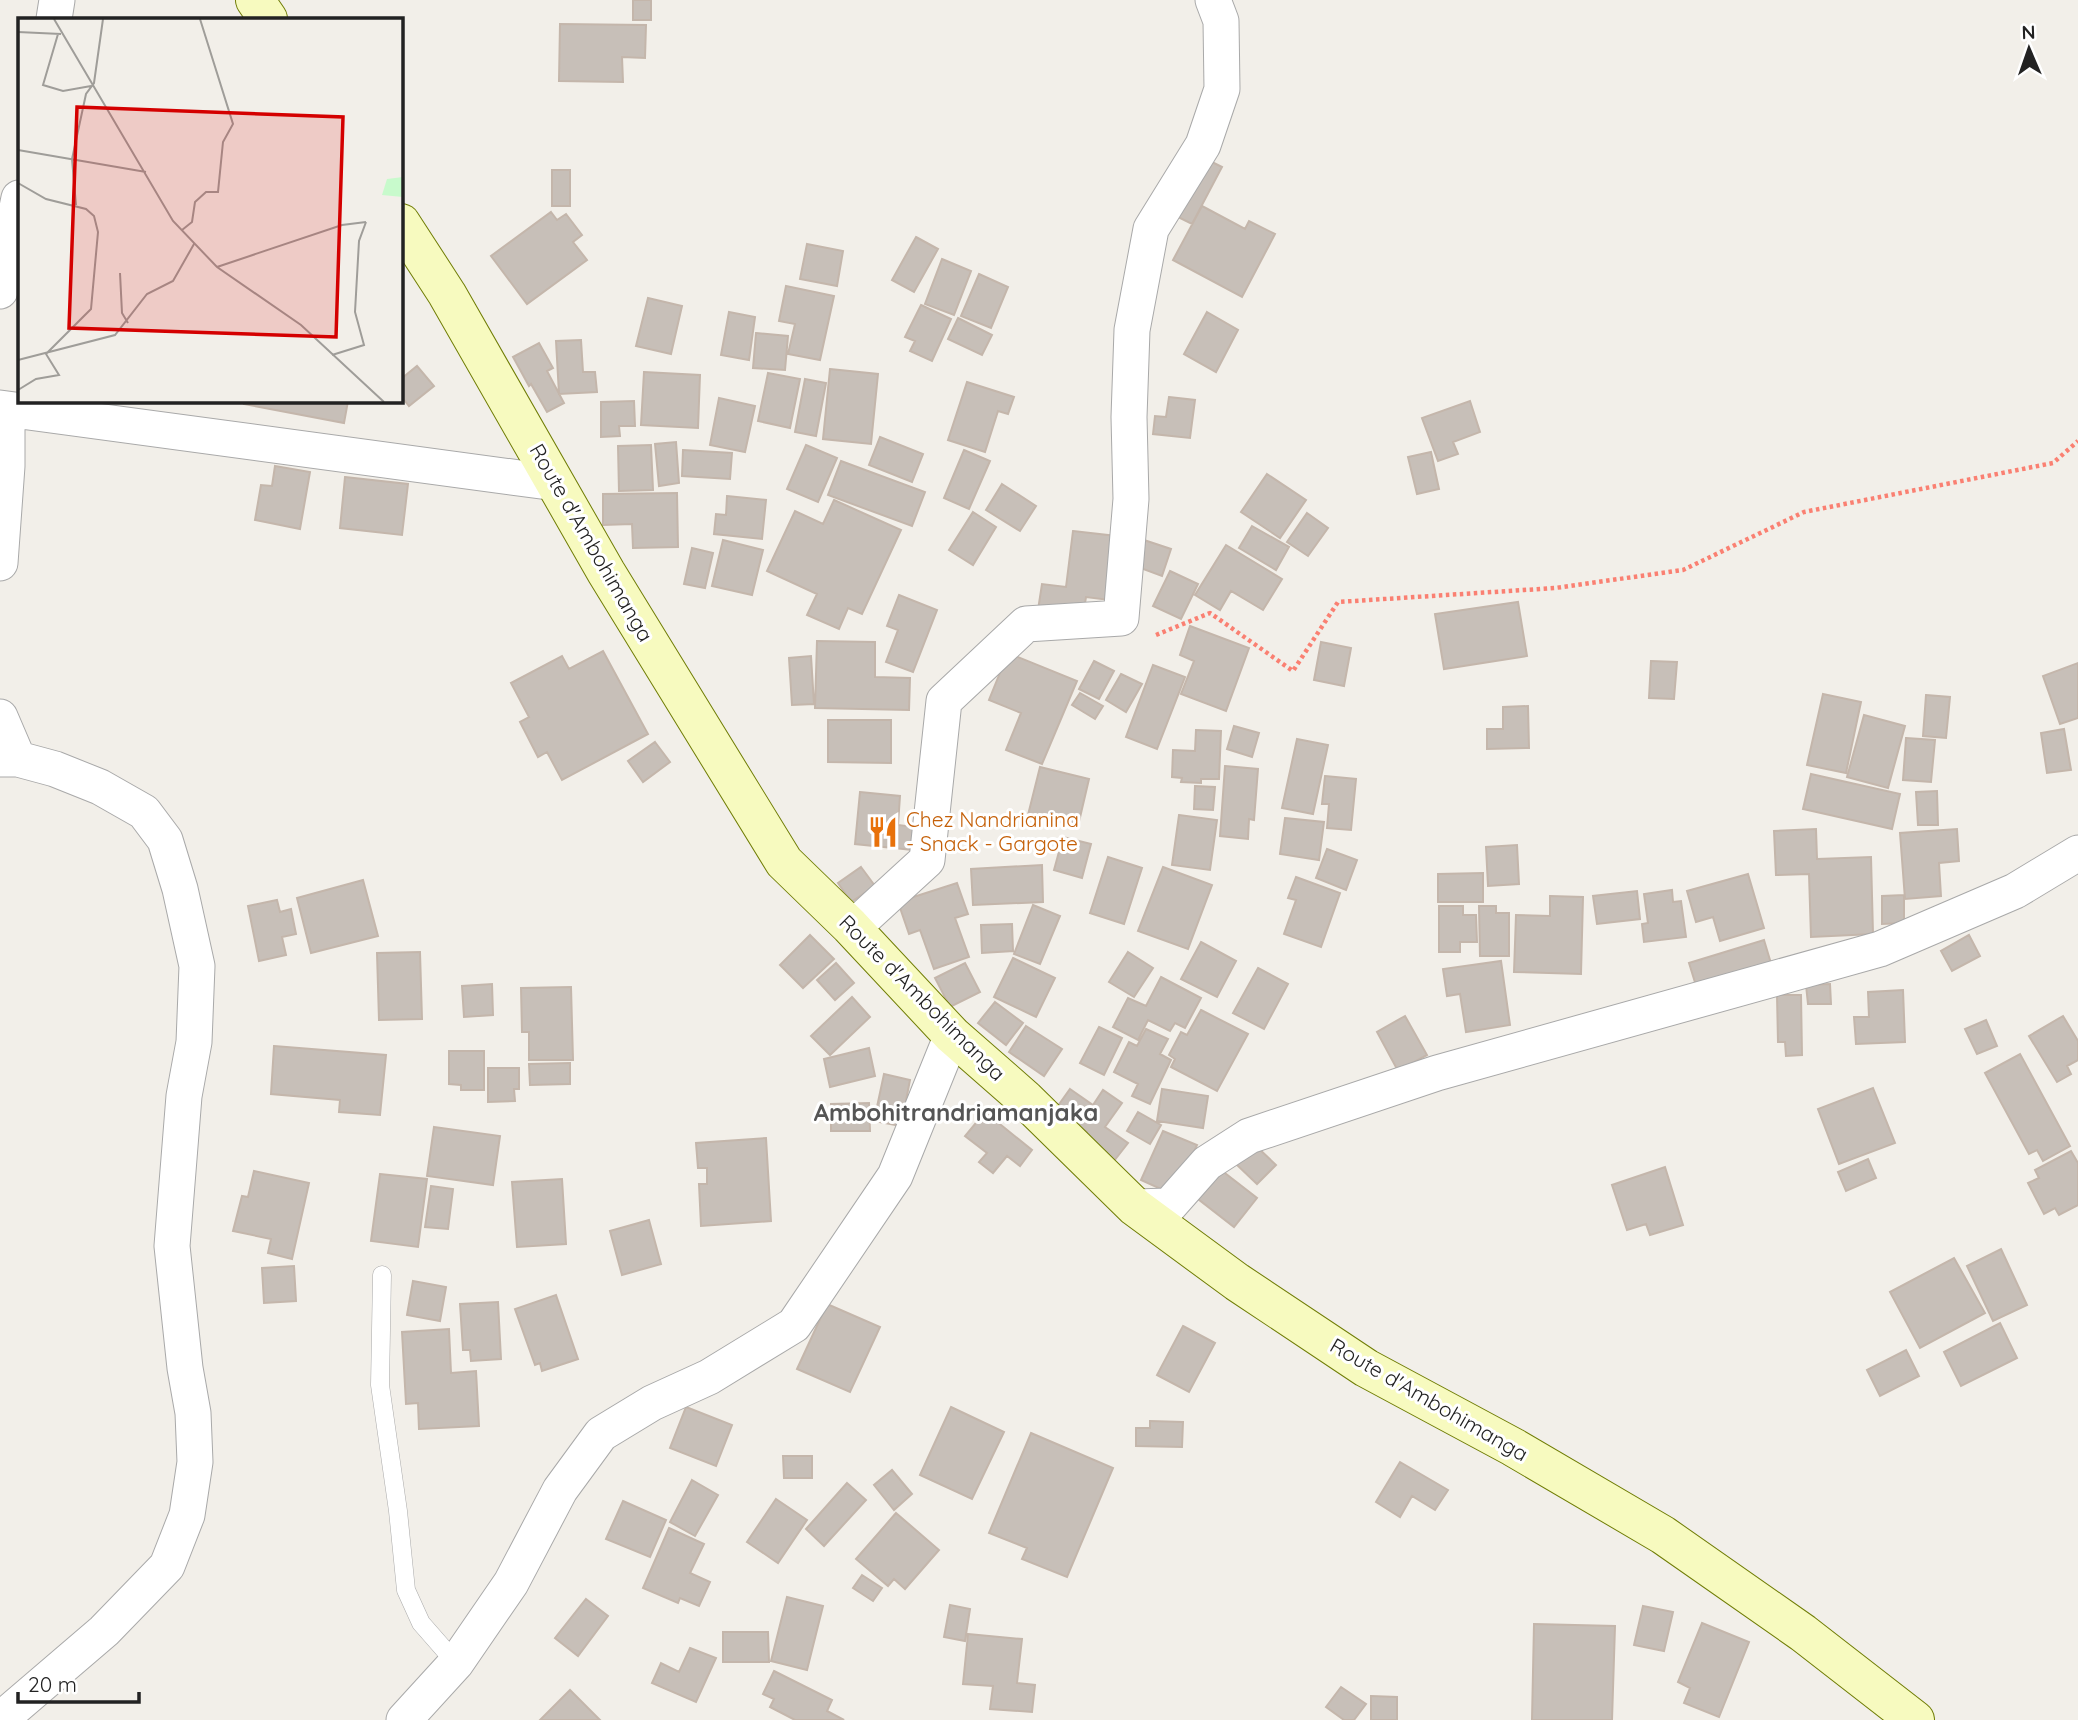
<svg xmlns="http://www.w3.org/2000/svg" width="2078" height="1720" font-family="Quicksand,sans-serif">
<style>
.building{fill:#c7bfb8;stroke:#c4b6ab;stroke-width:2}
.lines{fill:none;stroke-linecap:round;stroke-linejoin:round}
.lane-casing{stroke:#a9a9a9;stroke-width:19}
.street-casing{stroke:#a9a9a9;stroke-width:37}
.secondary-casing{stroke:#707d05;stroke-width:40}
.path{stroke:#fa8072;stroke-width:4.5;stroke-dasharray:3.5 3.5;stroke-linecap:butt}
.lane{stroke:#fff;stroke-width:18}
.street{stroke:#fff;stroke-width:35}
.secondary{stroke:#f7fabf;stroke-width:38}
.labels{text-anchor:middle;stroke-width:6;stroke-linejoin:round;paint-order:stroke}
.street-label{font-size:21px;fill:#222;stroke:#fff}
.food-label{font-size:21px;fill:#c56008;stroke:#fff;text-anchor:start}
.quarter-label{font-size:24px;font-weight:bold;fill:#555;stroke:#fff}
.inset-road{fill:none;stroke:#9f9d99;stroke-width:2}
.view{fill:#d40000;fill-opacity:0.15;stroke:#d40000;stroke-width:3.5}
.inset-edge{fill:none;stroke:#222;stroke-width:3.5}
</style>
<rect width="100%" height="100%" fill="#f2efe9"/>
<path class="building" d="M633,0h18v20h-18z
M560,24l86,1 -1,33 -23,-1 1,25 -64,-1z
M1204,158l18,9 -30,57 -18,-9z
M552,170h18v36h-18z
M1202,206l43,23 4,-8 26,13 -33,63 -69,-37z
M551,212l6,8 9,-6 16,21 -9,7 14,18 -60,44 -36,-48z
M916,237l22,12 -24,43 -22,-12z
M807,244l36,7 -6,35 -37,-7z
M942,259l29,12 -17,44 -29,-11z
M979,274l29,13 -17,41 -30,-12z
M786,286l48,10 -14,64 -32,-6 7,-30 -16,-3z
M648,298l34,8 -11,48 -35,-8z
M921,305l30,14 -19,42 -22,-10 5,-10 -10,-4z
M729,312l26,5 -6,43 -28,-5z
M1207,312l31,18 -22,42 -32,-18z
M958,318l34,17 -10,20 -34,-16z
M756,333l32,3 -3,34 -32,-2z
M581,340l2,32h12l2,20 -38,2 -3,-53z
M539,343l14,25 -6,3 17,32 -17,9 -16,-28 -2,2 -16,-29z
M417,366l17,20 -25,20 -8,-10v-17z
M830,369l48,5 -7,70 -48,-5z
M644,372l56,3 -2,53 -57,-3z
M768,373l32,6 -10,49 -32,-7z
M805,379l21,4 -10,53 -21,-4z
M967,382l47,15 -6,17 -10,-3 -13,41 -37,-12z
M1169,397l26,3 -5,38 -37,-4 2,-18 11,1z
M719,398l36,8 -10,46 -35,-7z
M245,401h103l-4,22 -100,-19z
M634,401l1,25h-16l1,10 -19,1v-35z
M1470,401l10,31 -27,10 5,12 -20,7 -16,-43z
M880,437l43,17 -11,28 -43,-17z
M676,442l3,41 -20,3 -4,-42z
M651,445l2,45 -34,1 -1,-45z
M806,445l31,13 -19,44 -31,-13z
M683,450l49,3 -2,26 -48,-3z
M964,450l26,11 -21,48 -25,-11z
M1431,452l8,37 -22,5 -9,-37z
M841,461l84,31 -13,34 -84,-31z
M275,466l35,6 -10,57 -45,-9 6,-35 11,1z
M1267,474l39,26 -26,38 -39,-26z
M345,477l63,7 -6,51 -62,-7z
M1002,484l34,22 -16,25 -34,-21z
M677,493l1,54 -45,1 -1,-24 -29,1v-31z
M727,496l39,4 -4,39 -48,-5 2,-20 10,1z
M834,500l67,30 -39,84 -14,-6 -9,21 -32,-14 10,-21 -50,-23 28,-60 28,13z
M973,512l23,15 -23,38 -24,-15z
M1307,513l21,15 -20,28 -21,-14z
M1252,526l37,21 -13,23 -37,-22z
M1073,531l43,5 -7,64 -23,-3 -3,19 -45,-6 4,-26 24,3z
M723,540l40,10 -11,45 -40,-9z
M1144,540l27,9 -9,27 -27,-10z
M1226,545l56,34 -19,31 -32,-19 -11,19 -25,-15z
M692,548l21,5 -8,35 -21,-4z
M1170,571l28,13 -17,35 -28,-13z
M899,595l38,15 -24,62 -27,-10 12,-32 -11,-4z
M1518,602l9,54 -83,13 -9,-55z
M1190,626l59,22 -23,63 -45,-17 13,-33 -14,-6z
M817,641l58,1v35l35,1 -1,32 -94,-2z
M1321,642l30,6 -7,38 -30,-6z
M603,651l45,83 -86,46 -15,-28 -9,5 -18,-35 9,-5 -18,-34 51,-27 7,13z
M1008,653l69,28 -35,83 -36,-14 15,-37 -32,-13z
M811,656l3,48 -22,1 -3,-47z
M1094,661l20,10 -15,28 -20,-10z
M1651,661l26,1 -3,37 -25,-1z
M2078,663v55l-18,6 -17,-48z
M1153,665l32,12 -28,72 -31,-12z
M1121,674l21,10 -16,28 -20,-12z
M1080,693l23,13 -8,13 -23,-14z
M1823,694l38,8 -15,71 -39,-8z
M1926,695l24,2 -4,41 -23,-2z
M1528,706l1,42 -42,1v-20h16v-22z
M1864,715l41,11 -17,62 -41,-11z
M828,720h63v43l-63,-1z
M1234,726l25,7 -7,24 -25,-8z
M2064,729l7,41 -24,3 -6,-40z
M1196,730l25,1 -2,48h-18v4l-20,-1 1,-4 -10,-1 1,-27 22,1z
M1906,738l29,2 -4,42 -28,-2z
M1297,739l31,6 -15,69 -31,-6z
M655,742l15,20 -27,20 -15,-21z
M1225,766l33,3 -4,51 -5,-1 -1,20 -28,-3z
M1040,767l49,12 -11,47 -50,-11z
M1811,774l89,20 -8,35 -89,-20z
M1325,776l31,3 -5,51 -24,-2 2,-24h-7z
M1195,786l20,1 -2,23 -19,-1z
M1937,791l1,34h-20l-2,-33z
M860,792l40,4 -2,29 16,2 -2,23 -57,-6z
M1179,815l38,5 -7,50 -38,-5z
M1285,818l39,4 -5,38 -39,-6z
M1816,829l1,30 54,-2 2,77 -62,3 -2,-63 -33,1 -2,-44z
M1957,829l2,32 -20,2 2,33 -36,3 -5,-66z
M1063,837l28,7 -9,34 -28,-8z
M1517,845l2,39 -31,2 -2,-39z
M1327,849l30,11 -11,30 -30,-12z
M1108,857l34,11 -18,56 -34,-11z
M1042,865l1,37 -70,3 -2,-36z
M861,867l14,19 -24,16 -13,-19z
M1163,867l49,18 -24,64 -50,-18z
M1483,873v29h-45v-28z
M1748,874l16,54 -44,13 -7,-24 -17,5 -9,-31z
M1296,877l44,16 -19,54 -37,-13 12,-34 -8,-2z
M363,880l15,56 -67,17 -14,-55z
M957,883l11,31 -13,4 14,39 -35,12 -14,-39 -11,4 -11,-32z
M1672,890l1,12 8,-1 5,36 -42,5 -2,-18 6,-1 -4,-29z
M1637,891l3,28 -43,5 -4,-28z
M1904,895v28l-22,1v-28z
M1550,896l33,1 -2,77 -67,-2 2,-57 34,1z
M277,900l3,12 11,-3 5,25 -14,3 4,18 -27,6 -11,-55z
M1033,905l27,11 -20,48 -26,-10z
M1439,906h24v9h13l1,27h-17v10h-21z
M1479,906h17v7h13v43h-29z
M1012,924l1,27 -31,2 -1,-28z
M810,935l24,24 -31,29 -23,-23z
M1969,935l11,21 -28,15 -11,-20z
M1764,940l9,30 -75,22 -9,-29z
M1201,942l35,19 -19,36 -36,-18z
M420,952l2,67 -43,1 -2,-67z
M1128,952l25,16 -19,29 -25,-15z
M1013,958l42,20 -19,39 -42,-20z
M1501,961l9,64 -44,7 -6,-38 -13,2 -4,-27z
M836,963l18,20 -19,17 -18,-20z
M965,963l15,29 -30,15 -15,-29z
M1258,968l30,16 -24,45 -31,-16z
M1161,977l40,21 -16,30 -10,-5 -5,8 -22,-11 -10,20 -25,-13 15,-29 18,8z
M492,984l1,31 -29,2 -2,-31z
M1830,984l1,20h-23l-2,-19z
M571,987l2,73h-44v-28h-7l-1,-44z
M1903,990l2,52 -49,2 -2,-27h15l-1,-25z
M1777,995h24l1,60 -16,1 -1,-14h-7z
M852,997l18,20 -40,38 -19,-19z
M995,1002l28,21 -17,22 -28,-22z
M1201,1010l47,24 -31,57 -46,-24 4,-8 -6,-4 12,-23 6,3z
M1405,1016l22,39 -29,16 -21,-39z
M2063,1016l15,25v19l-11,6 4,8 -14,8 -28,-46z
M1986,1020l11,26 -20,8 -12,-25z
M1026,1026l36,23 -18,27 -35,-24z
M1099,1027l23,11 -18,37 -24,-12z
M1146,1029l22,10 -8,15 11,6 -21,44 -18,-8 6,-12 -24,-12 15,-30 8,4z
M274,1046l112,9 -6,60 -41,-3 1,-12 -69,-6z
M869,1048l6,28 -45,11 -6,-28z
M449,1051h35v39h-23v-5l-12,-1z
M2020,1054l50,92 -27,15 -6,-11 -8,4 -44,-81z
M570,1063v21l-40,1 -1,-21z
M488,1068h31v21h-5l1,12 -27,1z
M884,1074l26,6 -9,46 -27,-5z
M1873,1088l22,55 -56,21 -21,-55z
M1070,1089l23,16 10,-15 19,13 -17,24 23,16 -14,18 -32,-22 5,-7 -32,-22z
M1162,1089l46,7 -5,32 -46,-7z
M869,1103l1,28h-39v-27z
M985,1112l47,38 -12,16 -13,-10 -14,17 -14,-11 8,-9 -22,-17z
M1138,1112l23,13 -11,19 -23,-13z
M434,1127l66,9 -7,49 -66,-9z
M1163,1131l34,14 -23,50 -33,-15z
M766,1138l5,83 -70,5 -2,-42h8v-16h-9l-2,-25z
M1255,1145l21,20 -19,19 -21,-20z
M2071,1151l7,12v42l-19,10 -4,-7 -11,6 -16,-31 11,-5 -4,-8z
M1868,1159l8,19 -30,13 -8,-19z
M1212,1163l45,35 -23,29 -45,-35z
M1665,1167l18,58 -33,10 -4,-11 -19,6 -15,-45z
M254,1171l55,12 -17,76 -24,-6 3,-14 -38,-8 9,-35 6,1z
M380,1174l47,5 -9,68 -47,-6z
M562,1179l4,65 -49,3 -5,-65z
M431,1186l22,3 -5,40 -23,-2z
M649,1220l12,44 -39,11 -12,-44z
M2001,1249l26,56 -34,16 -26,-55z
M1954,1258l31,55 -65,35 -30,-56z
M294,1266l2,35 -32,2 -2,-35z
M413,1281l33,6 -6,34 -33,-6z
M556,1295l22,64 -36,12 -2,-8 -5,2 -20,-56z
M498,1302l3,57 -30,2 -1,-11h-7l-3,-46z
M827,1304l53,23 -30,65 -53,-23z
M2000,1323l17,35 -56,28 -17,-34z
M1183,1326l32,17 -26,49 -32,-17z
M449,1329l2,44 25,-2 3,55 -60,3 -1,-26 -12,1 -4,-72z
M1906,1350l13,26 -39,20 -13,-26z
M686,1407l46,18 -16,41 -46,-18z
M951,1407l53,25 -32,67 -52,-24z
M1150,1421l33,1 -1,25 -46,-1v-18h14z
M1031,1433l82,35 -46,109 -45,-18 5,-11 -38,-15z
M783,1456h29v22h-28z
M1400,1462l48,28 -13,20 -23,-14 -12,21 -24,-15z
M892,1470l20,24 -18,16 -20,-25z
M692,1480l26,15 -23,41 -25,-14z
M847,1483l19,17 -42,46 -18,-17z
M776,1499l31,21 -29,43 -31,-21z
M623,1501l43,19 -16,37 -44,-18z
M896,1513l43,37 -34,39 -11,-10 -6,7 -32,-27z
M669,1528l35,16 -14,29 20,9 -11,24 -19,-8 -2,5 -35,-15z
M862,1575l20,13 -9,13 -20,-13z
M787,1597l36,9 -16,64 -36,-9z
M586,1599l22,17 -30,40 -23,-18z
M950,1605l20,4 -5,32 -21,-4z
M1643,1606l30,6 -9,39 -30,-6z
M1702,1623l47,19 -30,75 -35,-14 6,-15 -12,-6z
M1534,1624l81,2 -3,94h-80z
M723,1632h45l1,30h-46z
M968,1634l54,5 -5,44 18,2 -3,27 -42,-3 3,-23 -30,-2z
M690,1648l26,10 -20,44 -44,-19 9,-20 18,9z
M774,1671l58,29 -5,11 17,9h-49l-25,-13 4,-8 -11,-5z
M1341,1687l25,17 -12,16h-10l-18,-13z
M570,1690l30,30h-60z
M1371,1696l26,1v23h-26z"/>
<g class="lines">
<defs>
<path id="lane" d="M382,1275l-2,110 18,126 8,79 15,33 35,40"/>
<path id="street" d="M54,19l3,-19
M0,291l19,-93
M0,408l556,75
M0,420l7,5v41l-7,97
M0,717l18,42
M0,759h18l37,10 45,18 44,25 21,28 15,49 17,77 -3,76 -10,54 -12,150 13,122 8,45 2,49 -8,53 -20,51 -63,65 -104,89
M850,926l6,-1 71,-65 17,-159 82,-77 95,-6 10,-119 -2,-82 3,-87 19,-101 52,-84 19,-56 -1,-68 -8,-21
M1135,1207l34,-1 38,-43 42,-27 188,-63 443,-124 135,-58 63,-38
M404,1720l52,-57 55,-80 49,-93 41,-56 51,-31 57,-26 85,-52 101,-149 57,-141"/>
<path id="secondary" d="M255,0l13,19
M401,223l46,71 159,278 178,290 66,64 102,109 73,64 110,108 102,75 129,86 147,79 150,88 140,98 112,87"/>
</defs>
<use href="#lane" class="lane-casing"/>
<use href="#street" class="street-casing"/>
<use href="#secondary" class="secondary-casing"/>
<path class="path" d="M1156,635l54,-22 83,58 45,-69 217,-14 128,-18 121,-58 249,-49 25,-22"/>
<use href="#lane" class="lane"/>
<use href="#street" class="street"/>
<use href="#secondary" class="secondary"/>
</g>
<defs>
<symbol id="restaurant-bare" viewBox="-9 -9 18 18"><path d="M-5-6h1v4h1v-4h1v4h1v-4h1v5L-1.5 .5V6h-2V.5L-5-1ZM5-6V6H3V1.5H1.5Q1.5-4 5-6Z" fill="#e8710a" stroke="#fff" stroke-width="2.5" paint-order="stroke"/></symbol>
</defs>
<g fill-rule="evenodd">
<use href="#restaurant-bare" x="861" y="810" width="44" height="44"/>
</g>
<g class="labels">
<g class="street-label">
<text transform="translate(591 543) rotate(60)" y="7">Route d'Ambohimanga</text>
<text transform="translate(922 998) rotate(45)" y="7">Route d'Ambohimanga</text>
<text transform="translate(1429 1400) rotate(30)" y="7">Route d'Ambohimanga</text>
</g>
<g class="food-label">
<text x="906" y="827">Chez Nandrianina<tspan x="906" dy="24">- Snack - Gargote</tspan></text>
</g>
<g class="quarter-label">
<text x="956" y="1121">Ambohitrandriamanjaka</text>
</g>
</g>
<g transform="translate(18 18)">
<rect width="385" height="385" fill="#f2efe9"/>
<path d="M385,159v20l-21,-2 5,-16z" fill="#c8facc"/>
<path class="inset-road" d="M36,1l119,202 44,46 84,58 83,77M0,14l43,2M40,16l-15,51 20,6 28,-5M0,132l128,22M0,165l28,16 40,10 8,7 4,16 -7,77 -45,45 13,21 -23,4 -18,11M58,187l-4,-46 14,-65 8,-11 9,-64M164,212l10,-8 3,-20 11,-10h12l5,-50 10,-18 -33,-105M199,249l125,-42 24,-3M102,255l2,40 6,10M314,337l32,-10 -9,-33 4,-71 7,-19M0,342l97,-25 32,-41 26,-13 21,-37"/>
<path class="view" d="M59,89l266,10 -7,220 -267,-9z"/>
<rect width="385" height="385" class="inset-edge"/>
</g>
<g transform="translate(2029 49) rotate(358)" stroke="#ffffff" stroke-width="5" paint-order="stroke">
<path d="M0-5L12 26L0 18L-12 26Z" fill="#222222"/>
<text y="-10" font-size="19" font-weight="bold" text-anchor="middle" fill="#222222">N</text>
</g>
<path d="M18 1692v10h121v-10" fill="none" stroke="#222222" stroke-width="3.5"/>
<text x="28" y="1692" font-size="21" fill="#222222" stroke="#ffffff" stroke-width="5" paint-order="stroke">20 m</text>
</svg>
